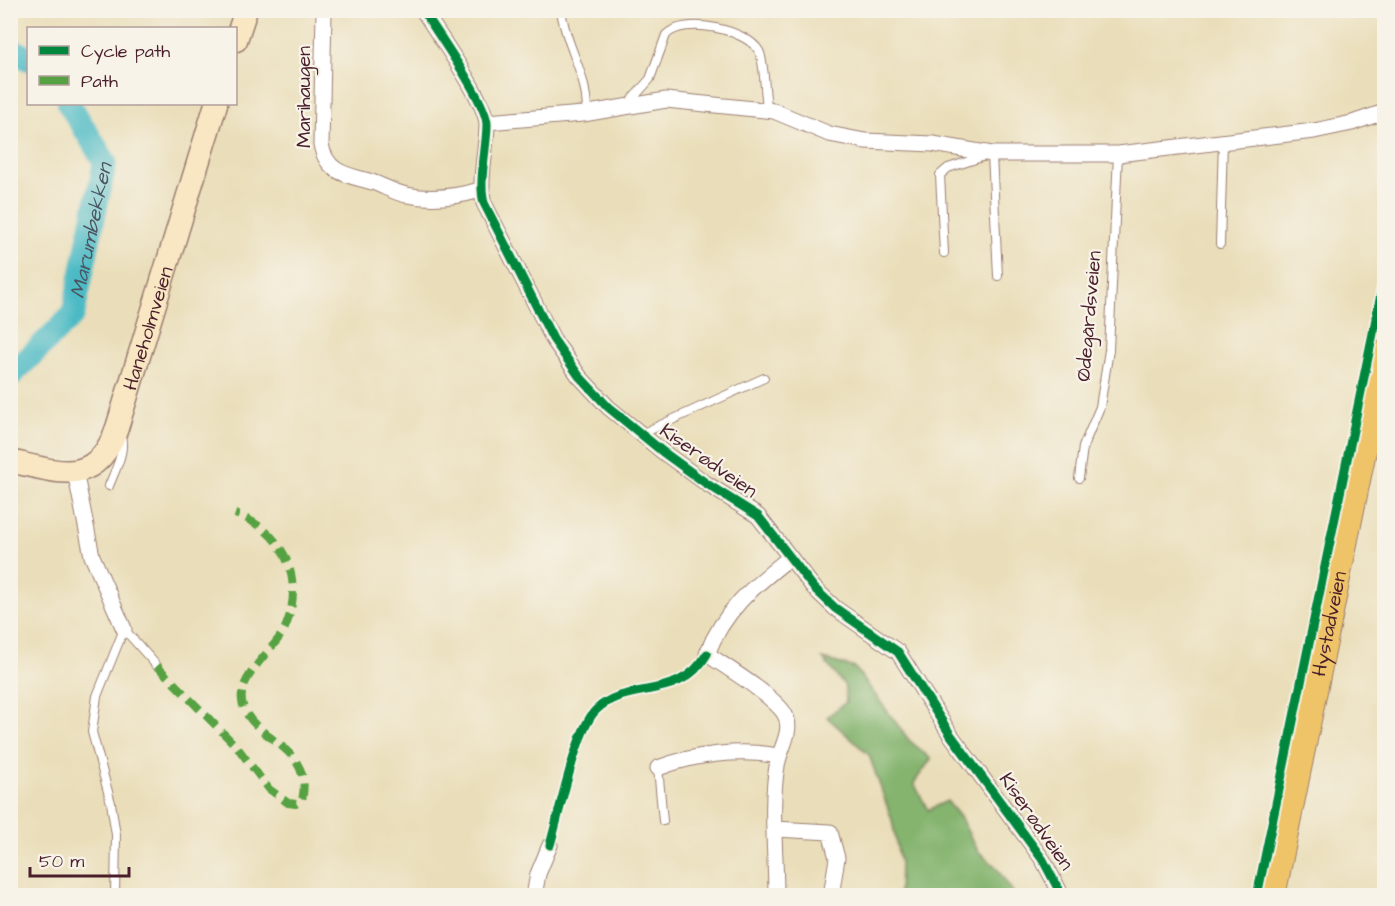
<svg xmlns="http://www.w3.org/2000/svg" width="1395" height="906" font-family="'Architects Daughter',sans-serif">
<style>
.forest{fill:#84b46e;stroke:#676a4c;stroke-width:1.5}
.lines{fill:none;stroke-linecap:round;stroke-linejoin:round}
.river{stroke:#4cbac5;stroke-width:24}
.lane-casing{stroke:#9a7e72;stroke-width:10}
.street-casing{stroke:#9a7e72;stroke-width:17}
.secondary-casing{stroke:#9a7e72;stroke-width:25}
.primary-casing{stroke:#9a7e72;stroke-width:26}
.lane{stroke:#fff;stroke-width:8}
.street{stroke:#fff;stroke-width:15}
.secondary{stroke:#f9e7c3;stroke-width:22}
.primary{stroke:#efc469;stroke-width:24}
.quiet{stroke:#56a243;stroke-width:8;stroke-dasharray:15 8;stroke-linecap:butt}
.cycleway-casing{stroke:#f7f3e8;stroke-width:13}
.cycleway{stroke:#00873e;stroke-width:9}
.labels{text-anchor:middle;stroke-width:4.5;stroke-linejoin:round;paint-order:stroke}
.street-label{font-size:20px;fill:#4a1f2b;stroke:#f7f3e8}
.water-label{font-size:21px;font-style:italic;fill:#4b5561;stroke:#f7f3e8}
</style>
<rect width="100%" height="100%" fill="#f7f3e8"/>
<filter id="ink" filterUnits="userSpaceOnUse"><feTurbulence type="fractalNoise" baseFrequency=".0167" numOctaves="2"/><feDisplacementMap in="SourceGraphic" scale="12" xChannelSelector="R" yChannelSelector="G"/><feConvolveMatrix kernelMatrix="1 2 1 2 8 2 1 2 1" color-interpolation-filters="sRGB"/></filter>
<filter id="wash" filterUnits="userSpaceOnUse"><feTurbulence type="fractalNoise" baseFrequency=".008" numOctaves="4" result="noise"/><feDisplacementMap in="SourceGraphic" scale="24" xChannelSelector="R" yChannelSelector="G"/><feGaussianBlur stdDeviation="1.35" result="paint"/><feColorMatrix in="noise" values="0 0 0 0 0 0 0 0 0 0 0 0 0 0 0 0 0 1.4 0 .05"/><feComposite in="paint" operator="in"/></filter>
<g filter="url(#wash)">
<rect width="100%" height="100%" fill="#eadeba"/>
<path class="forest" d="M823,659l32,9 54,72 22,19 -17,24 14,27 19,-9 13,16 18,34 17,15 20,29h-116l1,-32 -8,-43 -23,-65 -42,-38 19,-15 -1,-16z"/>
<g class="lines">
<g class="river">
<path d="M10,48l18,11"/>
<path id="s1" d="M10,376l63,-61 32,-153 -36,-58"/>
</g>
</g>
</g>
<g filter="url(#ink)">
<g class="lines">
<defs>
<path id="lane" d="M561,10c5,39 26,60 26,103
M628,104l22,-25 16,-44c18,-19 80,-6 93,16 6,11 5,44 9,60
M992,154l6,122
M1220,244l3,-103
M944,253l-4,-78 8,-7 37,-12
M641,434l123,-56
M1079,478l4,-31 17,-40 9,-57 9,-196
M109,486c6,-16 19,-38 10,-54
M124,629l33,37
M658,768l5,53
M115,896l1,-61 -5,-32 -19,-71 5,-36 27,-67"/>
<path id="street" d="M423,10c14,23 63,91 64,114 0,23 -9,58 -3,79l69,136 26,37 29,31 55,45 44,32 51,32 56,72 21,20 63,44 52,82 93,126 19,36
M324,13l-3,132c6,29 27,30 51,37 12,4 23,11 35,13 25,5 49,2 73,-5
M487,122l96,-8 83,-14 108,11 55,23 36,7 68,3 59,10h126l196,-23 38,-8 32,-11
M72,473l5,8 15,75 32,73
M658,768c36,-14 83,-19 120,-12
M775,829l55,3 7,26 -6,38
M534,896l4,-22 12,-29
M776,896c0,-43 -6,-89 1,-130 2,-17 18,-36 7,-53 -12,-18 -58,-46 -77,-59 17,-44 46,-67 82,-96"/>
<g id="secondary">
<path d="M236,40l10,-30"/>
<path id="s2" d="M10,461c49,11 86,27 107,-33l99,-324"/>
</g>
<g id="primary">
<path id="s3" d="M1273,896l111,-543"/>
</g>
</defs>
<use href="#lane" class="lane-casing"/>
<use href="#street" class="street-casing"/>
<use href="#secondary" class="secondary-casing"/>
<use href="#primary" class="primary-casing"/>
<use href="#lane" class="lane"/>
<use href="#street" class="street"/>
<use href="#secondary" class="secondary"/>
<use href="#primary" class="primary"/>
<path class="quiet" d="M157,666l80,81 32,42 19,14 8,1 6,-4c13,-56 -54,-60 -60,-99 -4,-25 33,-52 43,-73 21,-48 -1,-98 -50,-114"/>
<defs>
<path id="cycleway" d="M423,10c14,23 63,91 64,114 0,23 -9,58 -3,79l69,136 26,37 29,31 55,45 44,32 51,32 56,72 21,20 63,44 52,82 93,126 19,36
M550,845c9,-30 26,-116 46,-135 32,-31 83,-7 111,-56
M1257,896l127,-616"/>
</defs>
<use href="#cycleway" class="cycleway-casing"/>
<use href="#cycleway" class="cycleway"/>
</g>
</g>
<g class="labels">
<g class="street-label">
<text transform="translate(303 97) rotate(-90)" y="7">Marihaugen</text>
<text transform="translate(1088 316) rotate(-85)" y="7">Ødegårdsveien</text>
<text dy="7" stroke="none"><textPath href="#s2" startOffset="234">Haneholmveien</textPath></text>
<text transform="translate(709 460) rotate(35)" y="7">Kiserødveien</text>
<text dy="7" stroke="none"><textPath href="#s3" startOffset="278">Hystadveien</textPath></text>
<text transform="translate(1037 821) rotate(55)" y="7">Kiserødveien</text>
</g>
<g class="water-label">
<text dy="7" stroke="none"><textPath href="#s1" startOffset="174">Marumbekken</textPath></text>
</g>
</g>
<rect width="1395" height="906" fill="none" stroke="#f7f3e8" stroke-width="36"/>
<rect x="27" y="27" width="210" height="78" fill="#f7f3e8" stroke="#b29e9c" stroke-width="1.5"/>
<rect x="39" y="46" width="30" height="9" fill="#00873e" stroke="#b29e9c" stroke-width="1.5"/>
<text x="81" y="57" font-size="18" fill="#4a1f2b">Cycle path</text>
<rect x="39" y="76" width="30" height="9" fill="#56a243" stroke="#b29e9c" stroke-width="1.5"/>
<text x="81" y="87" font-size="18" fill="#4a1f2b">Path</text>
<path d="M30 867v9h99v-9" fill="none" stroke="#4a1f2b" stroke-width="3"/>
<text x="39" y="867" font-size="18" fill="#4a1f2b" stroke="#f7f3e8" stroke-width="4.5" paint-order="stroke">50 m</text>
</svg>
